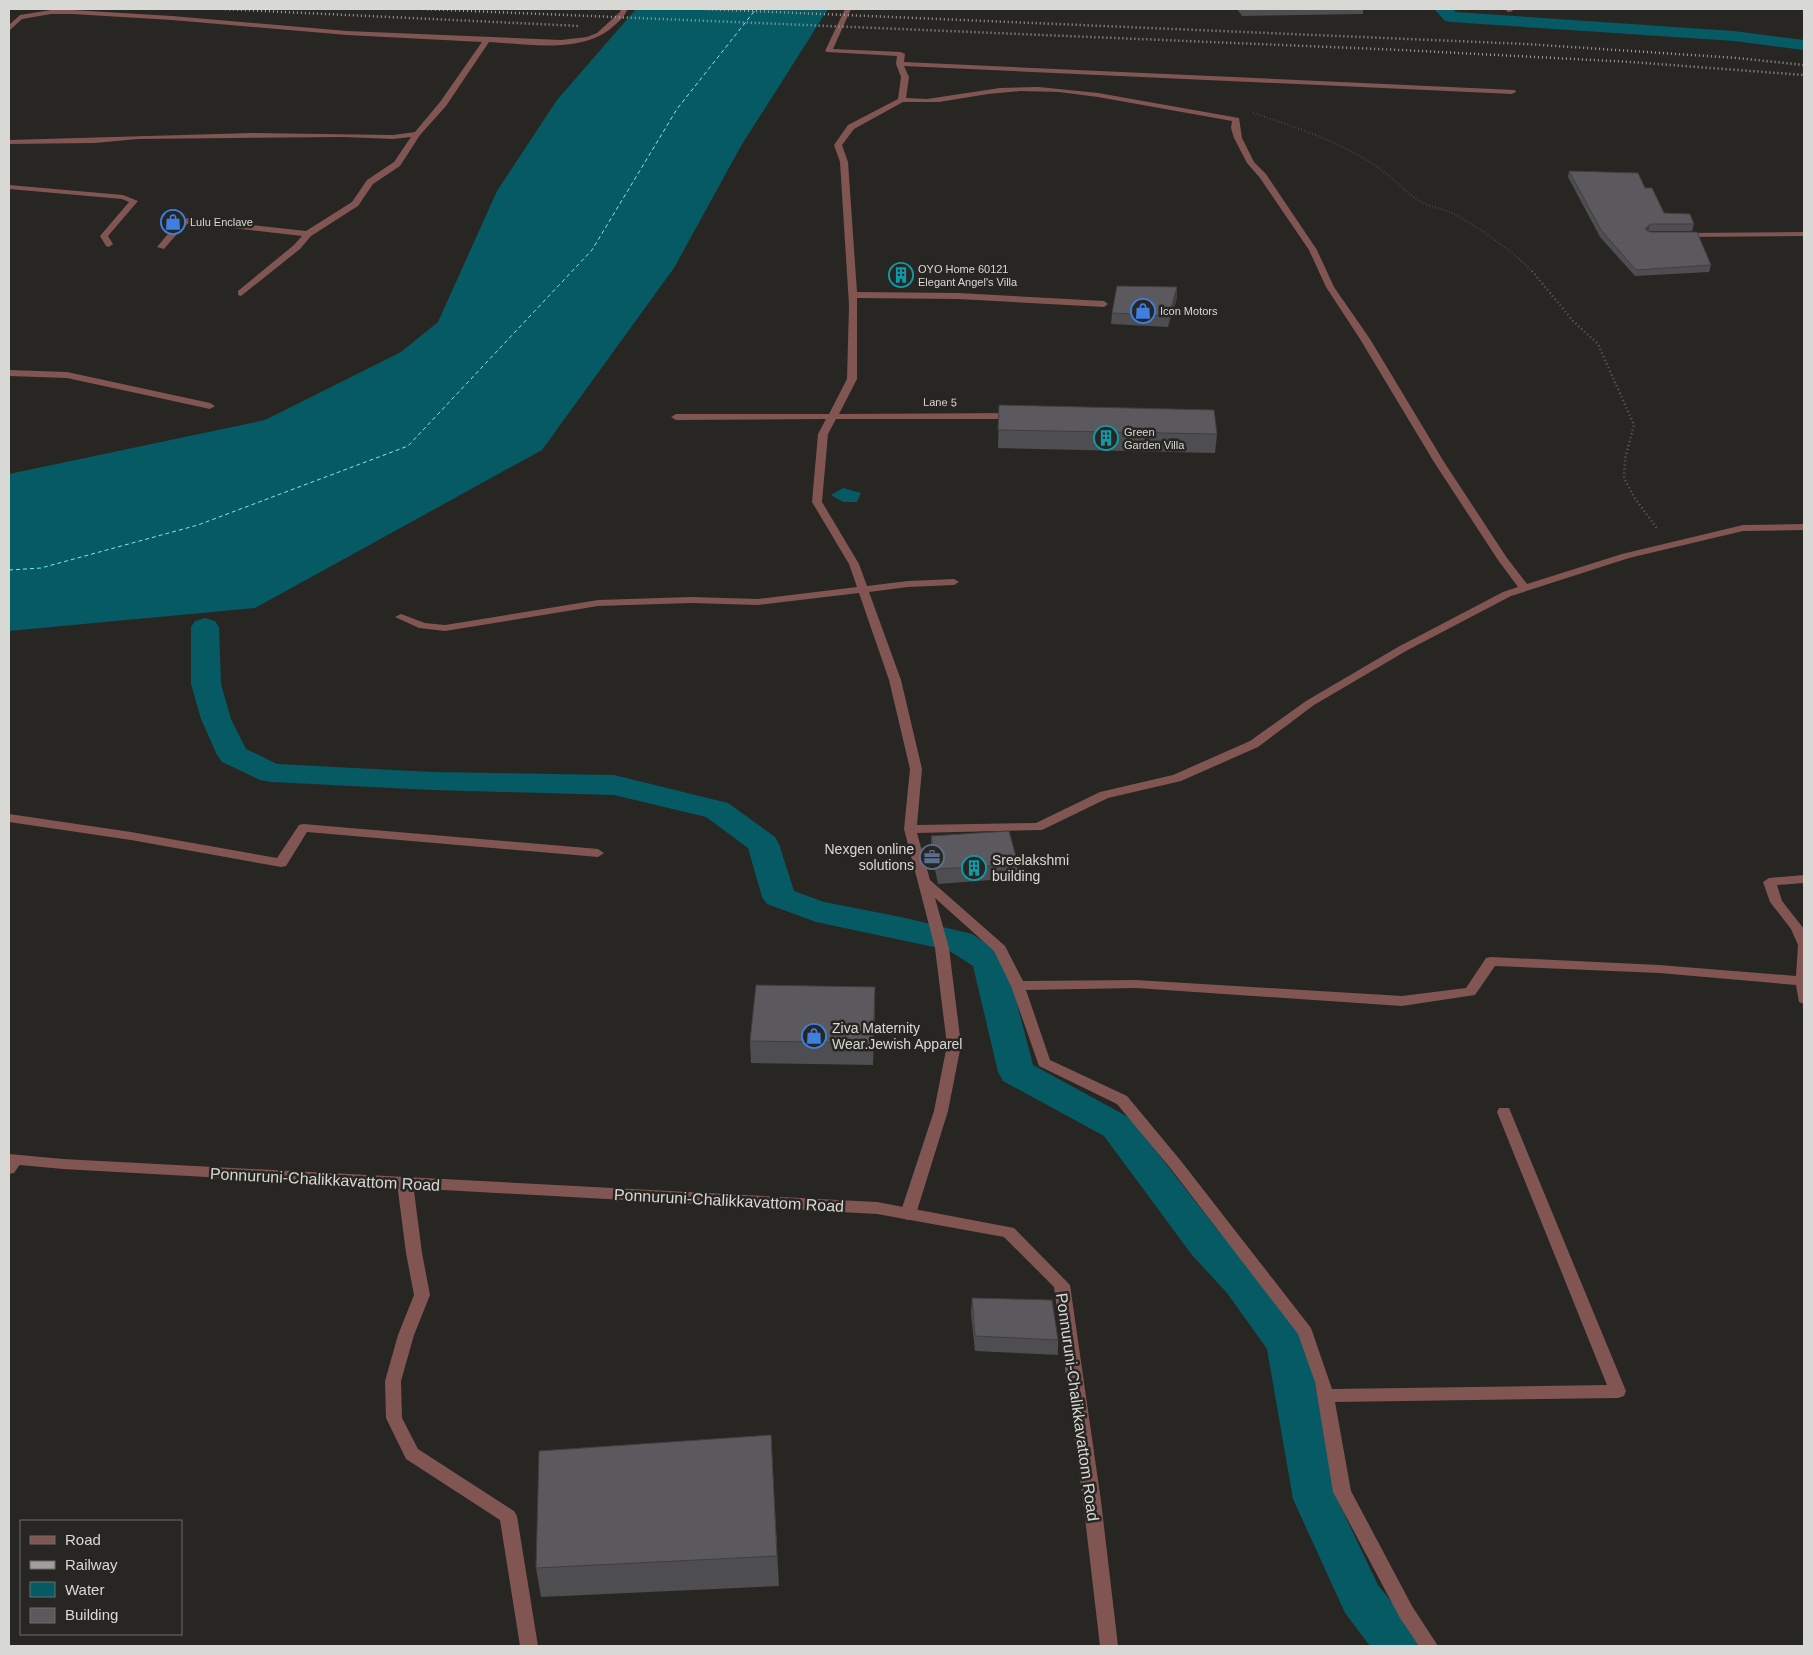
<svg xmlns="http://www.w3.org/2000/svg" width="1813" height="1655" font-family="Arial,sans-serif">
<style>
.water{fill:#055a64}
.lines{fill:none;stroke-linecap:round;stroke-linejoin:round}
.canal{fill:#055a64;fill-rule:evenodd}
.ferry{stroke:#7ce8f8;stroke-width:1;stroke-dasharray:4 3;stroke-linecap:butt}
.path-far1{stroke:#605f5c;stroke-width:2;stroke-dasharray:0.5 2.5;stroke-linecap:butt}
.path{stroke:#605f5c;stroke-width:2.5;stroke-dasharray:1 3;stroke-linecap:butt}
.minor{fill:#815552;fill-rule:evenodd}
.tertiary{fill:#815552;fill-rule:evenodd}
.rail{stroke:#9f9f9c;stroke-width:2.5;stroke-dasharray:1 3;stroke-linecap:butt}
.wall{fill:#4e4d50}
.shaded-wall{fill:#403e41}
.building{fill:#5b595d;stroke:#403e41}
.labels{text-anchor:middle;stroke-width:5;stroke-linejoin:round;paint-order:stroke}
.far-poi-label{font-size:11px;fill:#d8d8d5;stroke:#272623;text-anchor:start}
.far-street-label{font-size:11px;fill:#d8d8d5;stroke:#272623}
.poi-label{font-size:14px;fill:#d8d8d5;stroke:#272623;text-anchor:start}
.near-street-label{font-size:16px;fill:#d8d8d5;stroke:#272623}
</style>
<rect width="100%" height="100%" fill="#272623"/>
<path class="water" d="M636,9h192l-87,137 -67,122 -132,182 -287,158 -246,23v-157l256,-54 136,-68 37,-30 59,-131 60,-91z
M843,488l18,5 -4,9h-14l-12,-7z"/>
<g class="lines">
<path class="canal" d="M1434,9h19l3,3 278,19 70,9v10l-70,-9 -283,-19 -6,-1z
M205,618l10,3 4,6 2,57 10,35 15,30 31,15 155,8 182,3 114,28 47,34 4,7 15,47 30,11 77,15 71,17 29,19 5,8 27,104 97,53 90,115 35,38 47,62 6,12 29,154 41,86 37,46 7,15h-52l-25,-33 -52,-114 -26,-150 -40,-56 -35,-38 -88,-119 -101,-55 -5,-9 -25,-106 -25,-16 -132,-28 -49,-18 -5,-7 -14,-49 -42,-31 -92,-22 -182,-5 -161,-8 -11,-2 -38,-18 -5,-7 -16,-36 -10,-35v-57l4,-6z"/>
<path class="ferry" d="M9,570l32,-2 157,-43 210,-79 184,-196 85,-141 79,-100"/>
<path class="path-far1" d="M1253,113c42,14 86,28 123,53 15,10 27,24 42,34 9,6 21,8 32,12 22,11 68,42 83,61"/>
<path class="path" d="M1532,271l41,50 25,23 36,81 -9,34 -1,19 10,19 24,33"/>
<path class="minor" d="M621,9h6c-1,6 -6,10 -11,15 -32,31 -86,20 -127,18l-43,64 -26,29 -20,31 -27,18 -15,22 -47,30 -11,13 -59,47 -3,-1v-4l56,-46 8,-9 -113,-13 -6,4 -19,22 -7,-2 20,-24 11,-5 118,13 46,-29 15,-22 27,-18 17,-25 -18,2 -49,-2 -206,2 -43,4 -86,1v-4l243,-7 141,2 22,-3 25,-30 42,-60 -135,-7 -175,-15 -100,-6h-21l-29,5 -13,12v-6l11,-10 31,-5h21l100,6 175,15 214,9 26,-3 10,-4 23,-21z
M845,9h6l-18,40 68,3 4,2 -1,8 611,28 1,2 -4,2 -608,-28 5,11 -3,21 21,1 73,-11 39,-1 59,6 141,25 3,20 12,24 12,12 51,76 17,37 36,52 74,123 63,96 20,26 95,-30 121,-29 61,-1v6l-61,1 -114,27 -118,38 -105,55 -92,54 -56,42 -77,34 -73,17 -66,32 -125,3 13,47 75,66 18,35 113,-1 266,16 64,-8 20,-30 5,-1 168,8 137,11 2,-31 -7,-16 -21,-27 -7,-20 6,-4 35,-3v8l-27,2 5,16 22,28v75l-5,-2 -3,-17 -137,-12 -164,-7 -20,29 -73,11 -266,-18 -110,2 24,70 77,36 54,65 130,167 21,61 275,-4 -110,-273 2,-4h10l117,283 -2,5 -6,2 -283,4 16,89 61,115 26,40h-19l-19,-28 -67,-126 -18,-110 -17,-48 -127,-165 -54,-65 -78,-38 -28,-80 -17,-35 -59,-53 14,50 12,97 -13,66 -32,103 -3,4 -5,2 -5,-2 -3,-4 34,-103 13,-66 -12,-97 -31,-119 6,-60 -21,-89 -30,-87 -101,12 -67,-2 -93,3 -153,25 -26,-3 -24,-11 6,-3 24,9 20,2 153,-25 93,-3 67,2 99,-12 -8,-23 -37,-62 6,-68 8,-15 -150,1 -5,-3 5,-3h153l18,-35 2,-74 -9,-143 -6,-17 14,-20 50,-26 3,-22 -5,-13 1,-8 -70,-4 -2,-1zM1020,91l39,1 39,5 134,24 -1,7 3,10 13,25 13,15 49,72 17,37 34,52 74,123 64,98 20,27 -15,5 -105,55 -92,54 -56,40 -77,34 -73,17 -64,31 -119,2 5,-56 -21,-89 -32,-88 39,-5 46,-2 5,-3 -5,-3 -46,2 -41,5 -8,-22 -37,-62 6,-68 8,-15h180l5,-3 -5,-3 -177,1 18,-35v-81l101,1 146,8 4,-3 -4,-3 -146,-8 -101,-1 -9,-130 -6,-17 12,-16 49,-27h36l49,-8z
M1505,9h7l1,2 -5,1z
M9,185l114,10 15,6 -30,35 5,8 -4,3 -3,-1 -6,-10 29,-34 -7,-3 -113,-10z
M1804,232v4l-122,1 -4,-2 4,-2z
M9,370l58,2 143,31 5,3 -5,3 -143,-31 -58,-2z
M9,814l122,18 146,26 22,-33 4,-1 295,25 6,4 -6,4 -291,-25 -21,34 -5,1 -150,-27 -122,-18z
M16,1155l5,1 2,4 -9,13 -5,1v-15z
M405,1178l5,1 3,4 9,70 8,42 -16,40 -13,46 1,37 16,31 96,62 3,5 21,130h-18l-20,-126 -94,-61 -20,-41 -1,-37 13,-46 16,-40 -8,-42 -9,-70 3,-4z"/>
<path class="tertiary" d="M9,1154l54,5 814,43 137,26 56,57 31,216 17,145h-18l-17,-145 -29,-214 -50,-50 -127,-23 -814,-45 -54,-5z"/>
<path class="rail" d="M221,9l358,17
M423,9l978,41 230,12 173,13
M704,9l822,35 211,14 67,7"/>
</g>
<path class="wall" d="M1237,9h126v5l-121,2z
M1569,171l76,17 19,25 30,11 -2,7h-43l62,34 -2,7 -74,4 -35,-39 -32,-60z
M1177,287v11l-9,29 -57,-3 1,-11z
M999,405l218,29 -2,19 -217,-5z
M931,836l87,28 -1,14 -79,6 -7,-34z
M875,987v21l-2,57 -122,-2 -1,-22z
M972,1298l86,42v15l-83,-4 -4,-38z
M771,1435l8,151 -238,11 -5,-29z"/>
<path class="shaded-wall" d="M1650,224l-1,7 -4,-2z
M1177,287v11l-9,29 1,-11z
M875,987v21l-2,57v-22z"/>
<path class="building" d="M1569,171l69,2 7,15h7l12,25 26,1 4,10h-44l-5,5 5,3h47l14,33 -75,5 -35,-40z
M1117,286l60,1 -8,29 -57,-3z
M999,405l215,5 3,24 -219,-4z
M1009,831l9,33 -80,5 -7,-33z
M756,985l119,2 -2,56 -123,-2z
M972,1298l80,2 6,40 -83,-4z
M771,1435l6,121 -241,12 3,-117z"/>
<defs>
<symbol id="shop-ring" viewBox="-11 -11 22 22"><circle r="9.5" fill="#272623" stroke="#3f7fe0" stroke-width="1.5"/><path d="M-5-2.5h2.3a2.7 3.5 0 0 1 5.4 0H5L5.5 6h-11ZM-1.5-2.5h3a1.5 2.3 0 0 0-3 0Z" fill="#3f7fe0"/></symbol>
<symbol id="building-ring" viewBox="-11 -11 22 22"><circle r="9.5" fill="#272623" stroke="#0f9aa8" stroke-width="1.5"/><path d="M-4-6H4V6H1V3H-1V6H-4ZM-2.5-4.3h1.7v1.8h-1.7ZM.8-4.3h1.7v1.8H.8ZM-2.5-1h1.7V.8h-1.7ZM.8-1h1.7V.8H.8Z" fill="#0f9aa8"/></symbol>
<symbol id="office-ring" viewBox="-11 -11 22 22"><circle r="9.5" fill="#272623" stroke="#5c6f8a" stroke-width="1.5"/><path d="M-6-3h4V-5.5h4V-3h4V5H-6ZM-1-4.5V-3h2v-1.5ZM-6 0V1H6V0Z" fill="#5c6f8a"/></symbol>
</defs>
<g fill-rule="evenodd">
<use href="#shop-ring" x="159" y="208" width="28" height="28"/>
<use href="#building-ring" x="887" y="261" width="28" height="28"/>
<use href="#shop-ring" x="1129" y="297" width="28" height="28"/>
<use href="#building-ring" x="1092" y="424" width="28" height="28"/>
<use href="#office-ring" x="918" y="843" width="28" height="28"/>
<use href="#building-ring" x="960" y="854" width="28" height="28"/>
<use href="#shop-ring" x="800" y="1022" width="28" height="28"/>
</g>
<g class="labels">
<g class="far-poi-label">
<text x="190" y="226">Lulu Enclave</text>
<text x="918" y="273">OYO Home 60121<tspan x="918" dy="13">Elegant Angel's Villa</tspan></text>
<text x="1160" y="315">Icon Motors</text>
<text x="1124" y="436">Green<tspan x="1124" dy="13">Garden Villa</tspan></text>
</g>
<g class="far-street-label">
<text transform="translate(940 402) rotate(1)" y="4">Lane 5</text>
</g>
<g class="poi-label">
<text x="914" y="854" text-anchor="end">Nexgen online<tspan x="914" dy="16">solutions</tspan></text>
<text x="992" y="865">Sreelakshmi<tspan x="992" dy="16">building</tspan></text>
<text x="832" y="1033">Ziva Maternity<tspan x="832" dy="16">Wear.Jewish Apparel</tspan></text>
</g>
<g class="near-street-label">
<text transform="translate(325 1179) rotate(3)" y="6">Ponnuruni-Chalikkavattom Road</text>
<text transform="translate(729 1200) rotate(3)" y="6">Ponnuruni-Chalikkavattom Road</text>
<text transform="translate(1078 1407) rotate(82)" y="6">Ponnuruni-Chalikkavattom Road</text>
</g>
</g>
<rect width="1813" height="1655" fill="none" stroke="#d8d8d5" stroke-width="20"/>
<rect x="20" y="1520" width="162" height="115" fill="#272623" stroke="#6e6d6a"/>
<rect x="30" y="1536" width="25" height="8" fill="#815552" stroke="#6e6d6a"/>
<text x="65" y="1545" font-size="15" fill="#d8d8d5">Road</text>
<rect x="30" y="1561" width="25" height="8" fill="#9f9f9c" stroke="#6e6d6a"/>
<text x="65" y="1570" font-size="15" fill="#d8d8d5">Railway</text>
<rect x="30" y="1582" width="25" height="15" fill="#055a64" stroke="#6e6d6a"/>
<text x="65" y="1595" font-size="15" fill="#d8d8d5">Water</text>
<rect x="30" y="1608" width="25" height="15" fill="#5b595d" stroke="#6e6d6a"/>
<text x="65" y="1620" font-size="15" fill="#d8d8d5">Building</text>
</svg>
